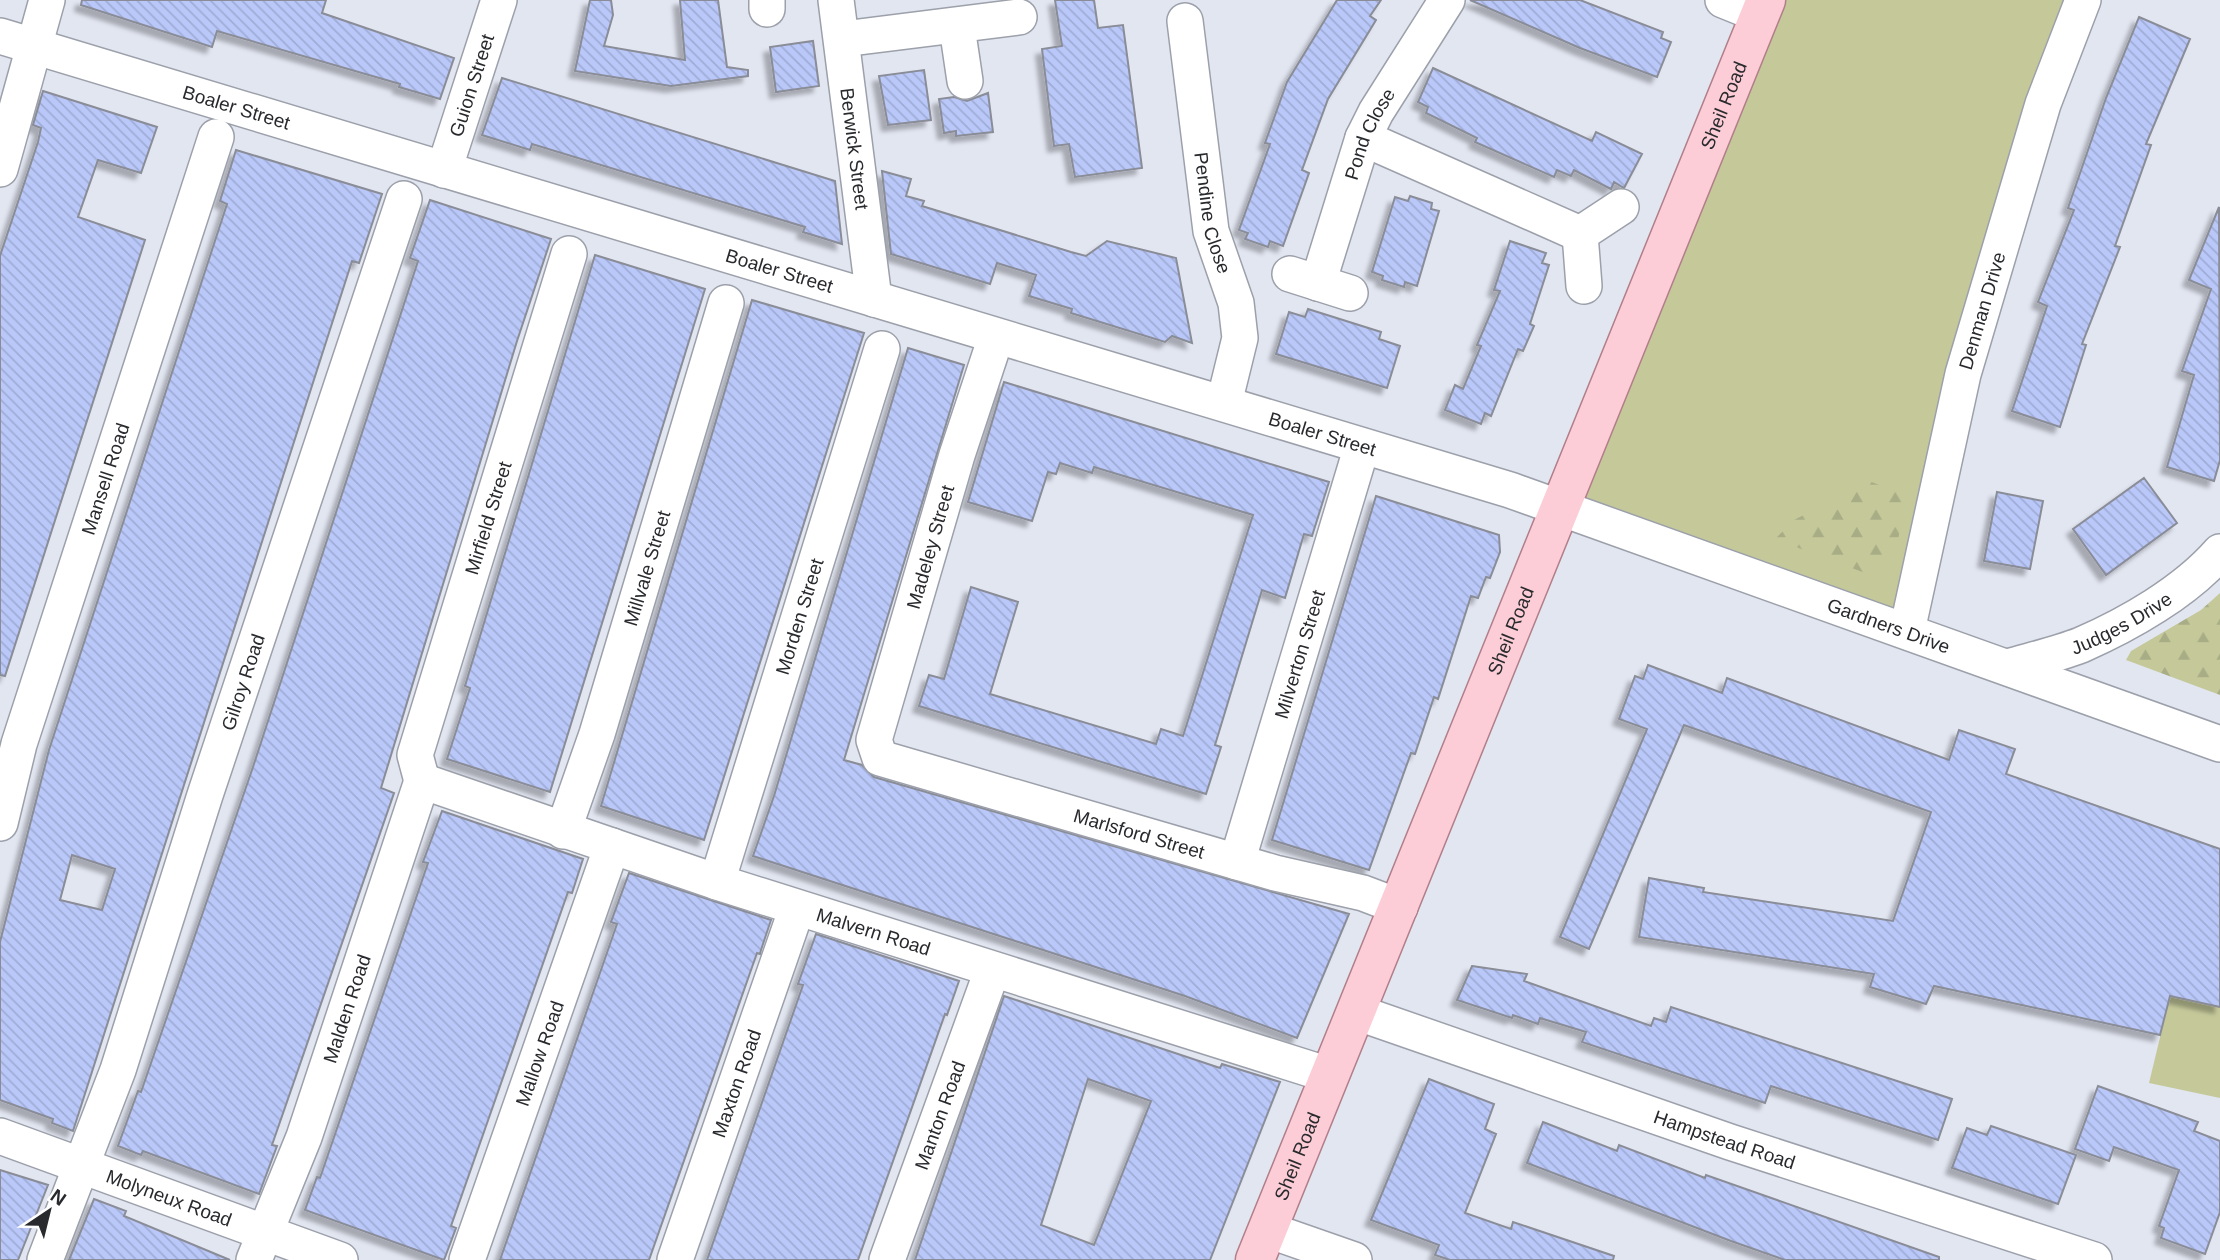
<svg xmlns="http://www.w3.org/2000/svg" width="2220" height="1260" font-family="Helvetica,sans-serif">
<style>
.green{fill:#c5c99a}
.forest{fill:url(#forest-firs)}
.building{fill:url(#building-back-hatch);stroke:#8a8d97;stroke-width:2;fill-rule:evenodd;filter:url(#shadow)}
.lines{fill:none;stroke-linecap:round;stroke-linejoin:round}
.minor-casing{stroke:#9ca0aa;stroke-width:38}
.major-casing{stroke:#b17e89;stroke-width:41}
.minor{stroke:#fff;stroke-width:35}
.major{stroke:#fccdd6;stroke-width:38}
.labels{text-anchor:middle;stroke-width:5;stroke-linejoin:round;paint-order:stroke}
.street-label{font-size:19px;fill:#292a2e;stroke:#fff}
</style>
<defs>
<pattern id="forest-firs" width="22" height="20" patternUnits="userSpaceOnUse" patternTransform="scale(1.75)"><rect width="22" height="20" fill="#c5c99a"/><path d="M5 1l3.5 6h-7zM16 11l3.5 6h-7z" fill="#a9ad85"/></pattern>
<pattern id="building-back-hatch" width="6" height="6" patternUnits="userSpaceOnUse" patternTransform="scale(1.75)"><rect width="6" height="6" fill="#b9c8f9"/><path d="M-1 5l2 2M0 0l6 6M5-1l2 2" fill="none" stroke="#9facd6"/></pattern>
<filter id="shadow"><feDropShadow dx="-6" dy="6" stdDeviation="2" flood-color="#0004"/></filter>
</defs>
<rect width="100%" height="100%" fill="#e2e6f1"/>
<path class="green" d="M1766,0h317l-176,631 -348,-124z
M2170,996l50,11v91l-71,-15z"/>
<path class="forest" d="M1869,481l39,15 -15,65 -11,12h-17l-90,-34 19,-19z
M2220,593v102l-94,-35 5,-9 70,-41z"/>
<path class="building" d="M82,0h244l-4,13 132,45 -14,41 -41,-12 1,-3 -183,-53 -5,16 -131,-42z
M590,0h21l2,15 -9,31 81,14 -5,-60h38l9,67 21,3v6l-77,10 -96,-15z
M1055,0h39l4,28 25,-3 19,143 -67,9 -6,-33 -15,2 -12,-97 20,-3z
M1337,0h44l-11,16 6,4 -48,79 -26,71 7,3 -26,73 -13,-5 -2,6 -23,-8 3,-6 -9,-3 31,-86 -5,-1 22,-61z
M1470,0h110l83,32 -2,6 10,4 -14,35 -77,-29z
M2139,17l51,22 -44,105 5,1 -36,101 5,1 -38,97 4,1 -26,82 -48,-16 35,-105 -9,-4 36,-92 -6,-2 38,-110z
M813,41l6,45 -43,6 -6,-45z
M1433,68l159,73 4,-9 46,22 -18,34 -10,-6 -3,7 -37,-19 -3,6 -14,-6 -3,7 -79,-35 2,-4 -51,-25 2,-6 -10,-5z
M924,70l7,50 -43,5 -9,-49z
M502,78l333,103 7,63 -39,-12 2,-5 -273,-83 -2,6 -48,-15z
M43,91l114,36 -16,46 -43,-13 -20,57 67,23 -140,436 -5,-1v-419l38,-114 3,-14 -8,-3z
M988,93l5,39 -37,4v-5l-12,2 -5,-34 15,-2 13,4z
M236,150l146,44 -23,69 -7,-2 -279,870 -21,-8 1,-4 -53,-19v-158l49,-192 178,-546 -7,-3zM72,855l43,14 -13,41 -42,-10z
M882,171l29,8 -5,17 18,5 -2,5 149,46 15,4 21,-15 69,17 16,85 -20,-7 -7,6 -94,-29 1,-4 -43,-13 7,-21 -39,-12 -7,21 -99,-30z
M1410,196l22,7 -1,6 8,2 -22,75 -12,-4 -1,5 -22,-7 1,-4 -11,-4 23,-75 13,4z
M430,200l121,39 -34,102 -136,447 13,5 -122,352 5,1 -18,48 -116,-43 -2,4 -23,-9 20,-55 3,1 112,-325 165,-506 -8,-3z
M2219,207l1,253 -6,21 -47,-14 27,-92 -12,-4 29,-82 -22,-9z
M1510,241l36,12 -4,10 7,2 -19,59 4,2 -11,25 -5,-2 -27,67 -6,-3 -4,11 -36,-14 10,-25 8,4 18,-43 -4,-1 23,-54 -6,-1z
M595,255l110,34 -155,503 -103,-33 23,-71 -5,-2z
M752,300l112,33 -160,507 -103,-34z
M1308,309l73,23 -2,7 21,7 -13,42 -111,-34 13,-42 16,5z
M908,348l56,17 -120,395 18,5 12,12 475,137 -52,124 -112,-42 -432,-140 21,-60z
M1004,382l325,100 -17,54 -8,-2 -19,64 -23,-8 -47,155 6,2 -15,47 -287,-88 10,-31 15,4 27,-92 47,15 -28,92 166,50 5,-15 22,7 70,-221 -159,-48 -2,6 -32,-10 -4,11 -8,-2 -16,49 -64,-19z
M2144,478l33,45 -71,52 -33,-46z
M1997,492l46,9 -13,68 -46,-8z
M1376,496l123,39 1,17 -10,26 -4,-1 -8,21 -7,-2 -33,103 -4,-2 -19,57 -4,-1 -42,117 -97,-30z
M1648,665l74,28 5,-15 222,82 10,-30 56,19 -9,25 214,75v158l-50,-11 -10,39 -226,-49 -8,18 -56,-17 4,-13 -235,-37 10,-59 55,10 -1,4 190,29 38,-109 -247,-87 -95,224 -29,-12 87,-208 -28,-10 16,-43 8,3z
M442,811l141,48 -11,34 -4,-1 -117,334 5,2 -12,32 -139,-50 12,-33 3,1 108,-315 -5,-1z
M629,873l142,47 -10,30 -1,4 -3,-1 -108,307h-149l117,-336 -6,-2z
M816,934l143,47 -12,34 -2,-1 -87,246h-151l96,-275 -5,-1z
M1472,966l55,8 -3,7 127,45 3,-8 12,4 5,-15 281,92 -14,41 -167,-54 -6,17 -183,-61 4,-10 -46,-14 -2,6 -25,-9 -1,3 -55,-18z
M1004,996l216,72 2,-4 58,18 -70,178h-295zM1088,1079l63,22 -57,144 -53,-20z
M1429,1079l65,25 -9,25 11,5 -31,79 46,16 2,-7 101,34 -1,4h-163l-15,-5 4,-10 -68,-25z
M2098,1086l100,36 -4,9 26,10v71l-15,42 -44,-16 3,-10 -5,-2 20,-56 -65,-23 -5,14 -34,-12z
M1543,1122l74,29 2,-6 86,33 1,-3 233,82v3h-154l-54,-19 -204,-78z
M1991,1126l85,29 -18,49 -106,-36 15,-40 20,7z
M0,1170l48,15 -30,75h-18z
M94,1199l32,12 -2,5 106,44h-161z"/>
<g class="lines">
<defs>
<g id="minor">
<path d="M767,0v9"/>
<path id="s1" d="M836,0l38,299"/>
<path d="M1723,0l37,15"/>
<path id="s2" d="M1185,21l26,210 25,72 4,35 -16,65"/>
<path d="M957,27l8,54"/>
<path id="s3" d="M0,36l1510,454 710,254"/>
<path d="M843,39l176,-22"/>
<path d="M1363,138l217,96"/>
<path d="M0,169l47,-169"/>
<path id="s4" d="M444,170l55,-170"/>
<path d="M1290,274l60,19"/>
<path id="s5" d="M1318,283l45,-145 13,-26 71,-112"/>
<path d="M1584,286l-4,-52 41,-27"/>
<path id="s6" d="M996,337l-39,118 -83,285 6,18 395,115 88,20 37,14"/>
<path id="s7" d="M1907,631l56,-257 80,-270 40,-104"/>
<path id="s8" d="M2008,667c24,-7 50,-13 73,-22 48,-21 104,-53 139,-93"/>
<path id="s9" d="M422,781l295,101 612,193"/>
<path id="s10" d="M422,781l-7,-26 154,-501"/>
<path id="s11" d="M0,823l19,-79 197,-607"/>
<path id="s12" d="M563,831l34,-97 129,-431"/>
<path id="s13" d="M1237,862l125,-416"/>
<path id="s14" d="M717,882l165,-533"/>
<path id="s15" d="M1356,1012l374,130 364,118"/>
<path id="s16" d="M0,1136l340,124"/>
<path d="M1268,1230l86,30"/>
<path id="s17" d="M45,1260l73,-190 87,-275 199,-596"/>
<path id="s18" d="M254,1260l50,-123 118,-356"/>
<path id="s19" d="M467,1260l145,-414"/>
<path id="s20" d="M675,1260l122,-352"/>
<path id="s21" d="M887,1260l105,-289"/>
</g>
<g id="major">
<path id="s22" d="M1255,1260l511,-1260"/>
</g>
</defs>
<use href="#minor" class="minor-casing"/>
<use href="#major" class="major-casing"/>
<use href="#minor" class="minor"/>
<use href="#major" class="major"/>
</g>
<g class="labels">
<g class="street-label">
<text dy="7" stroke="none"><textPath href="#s4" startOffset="89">Guion Street</textPath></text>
<text dy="7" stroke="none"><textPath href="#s22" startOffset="1246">Sheil Road</textPath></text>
<text dy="7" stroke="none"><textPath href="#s3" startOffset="247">Boaler Street</textPath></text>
<text dy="7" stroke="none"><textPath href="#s5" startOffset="158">Pond Close</textPath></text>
<text dy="7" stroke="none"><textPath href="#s1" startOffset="150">Berwick Street</textPath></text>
<text dy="7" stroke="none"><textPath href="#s2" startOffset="194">Pendine Close</textPath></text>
<text dy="7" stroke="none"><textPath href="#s3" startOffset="814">Boaler Street</textPath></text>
<text dy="7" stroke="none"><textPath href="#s7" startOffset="329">Denman Drive</textPath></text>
<text dy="7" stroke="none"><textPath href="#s3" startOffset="1381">Boaler Street</textPath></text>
<text dy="7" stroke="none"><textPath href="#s11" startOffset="360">Mansell Road</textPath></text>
<text dy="7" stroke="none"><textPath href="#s10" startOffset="275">Mirfield Street</textPath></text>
<text transform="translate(930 547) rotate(-74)" y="7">Madeley Street</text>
<text dy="7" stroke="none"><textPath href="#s12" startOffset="276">Millvale Street</textPath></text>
<text dy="7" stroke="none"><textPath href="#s14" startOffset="278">Morden Street</textPath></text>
<text dy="7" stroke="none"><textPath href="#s8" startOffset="122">Judges Drive</textPath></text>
<text dy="7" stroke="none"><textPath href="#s3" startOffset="1979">Gardners Drive</textPath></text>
<text dy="7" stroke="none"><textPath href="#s22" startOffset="679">Sheil Road</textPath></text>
<text dy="7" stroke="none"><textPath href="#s13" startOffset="217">Milverton Street</textPath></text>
<text dy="7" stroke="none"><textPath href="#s17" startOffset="611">Gilroy Road</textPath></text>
<text dy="7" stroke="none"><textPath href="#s6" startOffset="710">Marlsford Street</textPath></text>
<text dy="7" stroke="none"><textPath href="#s9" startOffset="476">Malvern Road</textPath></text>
<text dy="7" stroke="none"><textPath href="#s18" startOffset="268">Malden Road</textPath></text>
<text dy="7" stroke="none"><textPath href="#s19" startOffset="219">Mallow Road</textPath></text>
<text dy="7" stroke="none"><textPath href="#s20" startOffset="187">Maxton Road</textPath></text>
<text dy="7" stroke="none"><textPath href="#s21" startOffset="154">Manton Road</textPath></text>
<text dy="7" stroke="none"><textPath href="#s15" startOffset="390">Hampstead Road</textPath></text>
<text dy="7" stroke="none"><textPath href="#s22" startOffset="112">Sheil Road</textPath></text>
<text dy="7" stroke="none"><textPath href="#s16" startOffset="180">Molyneux Road</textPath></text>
</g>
</g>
<g transform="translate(49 1211) rotate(35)" stroke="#ffffff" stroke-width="5" paint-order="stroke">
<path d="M0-5L12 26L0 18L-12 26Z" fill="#292a2e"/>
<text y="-10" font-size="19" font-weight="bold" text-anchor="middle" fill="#292a2e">N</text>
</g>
</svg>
